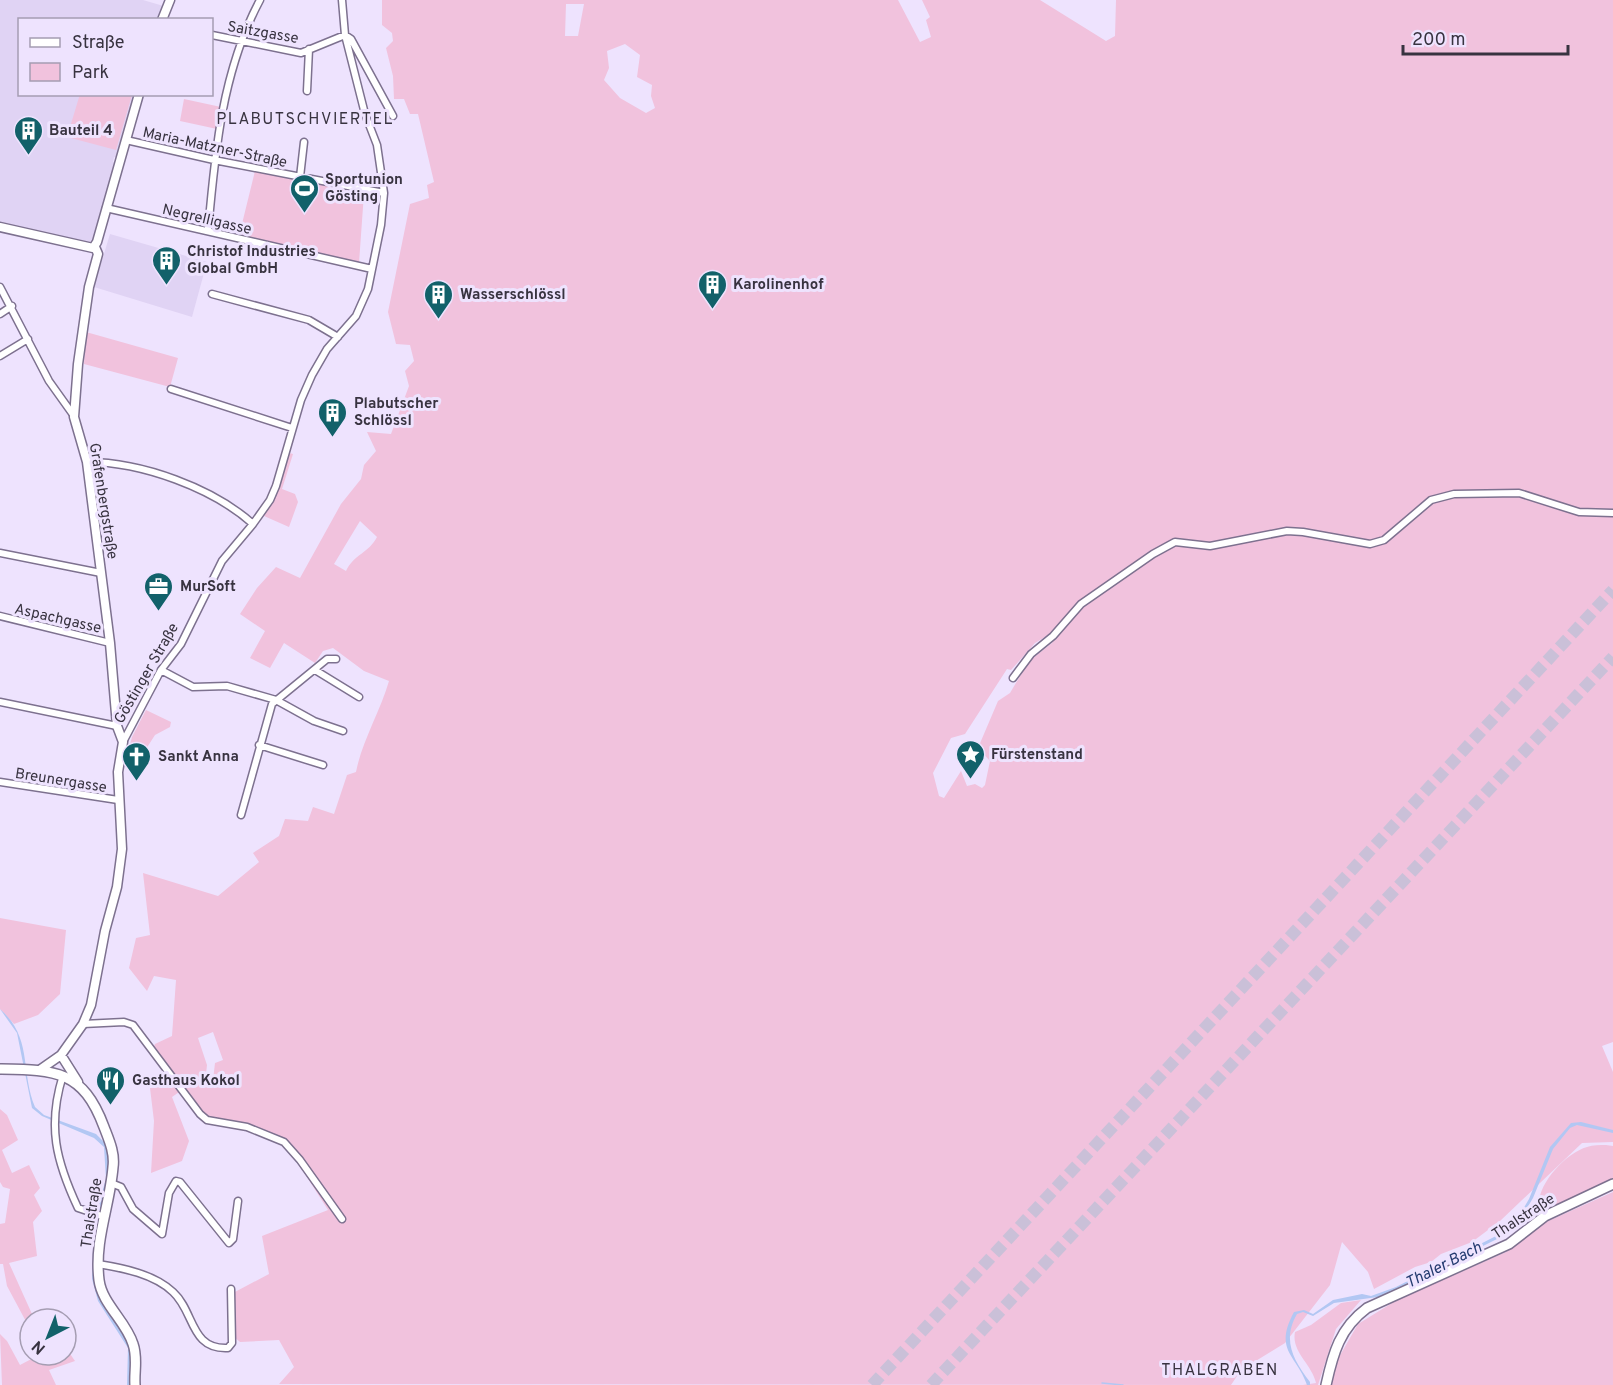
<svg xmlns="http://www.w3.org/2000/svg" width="1613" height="1385" font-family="Overpass,sans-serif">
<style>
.built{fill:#e0d3f4}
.green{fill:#f1c2dd;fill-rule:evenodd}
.water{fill:#b2c7f3}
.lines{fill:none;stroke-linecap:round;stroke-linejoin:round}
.stream{stroke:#b2c7f3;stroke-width:1.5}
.motorway-tunnel{stroke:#cac0d8;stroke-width:12;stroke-dasharray:12 6;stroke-linecap:butt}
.minor-casing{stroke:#7d718f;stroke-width:9}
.tertiary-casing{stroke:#7d718f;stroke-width:11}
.secondary-casing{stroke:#7d718f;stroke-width:12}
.minor{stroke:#fff;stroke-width:6}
.tertiary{stroke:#fff;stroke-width:8}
.secondary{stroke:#fff;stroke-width:9}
.labels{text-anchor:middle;stroke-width:6;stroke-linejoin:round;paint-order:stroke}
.street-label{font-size:15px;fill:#383340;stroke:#eee3fe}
.poi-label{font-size:15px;font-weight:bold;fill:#383340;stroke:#eee3fe;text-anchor:start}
.neighbourhood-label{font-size:16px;letter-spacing:1.5px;fill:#383340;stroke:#eee3fe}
.water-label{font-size:16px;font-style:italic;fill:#243b70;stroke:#eee3fe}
</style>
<rect width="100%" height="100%" fill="#eee3fe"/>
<path class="built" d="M0,0h143l24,7 -5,12 -142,1v74l120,1 -19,63 -7,-1 -1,5 3,1 -21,75 -8,6 -87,-21z
M110,234l97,28 -15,55 -98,-30z"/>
<path class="green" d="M382,0h516l22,42 11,-5 -5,-17 4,-3 -8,-17h118l66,41 9,-5 1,-36h497v1042l-11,4 11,26v70l-31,1 -82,78 -28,21 -31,12 -10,8 -16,5 -41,22 -6,-17 -26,-30 -12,43 -45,58 -44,27 -10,15 -952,-1 15,-17 -15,-27 -39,2 -7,-6v-43l36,-19 -7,-38 66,-26 -44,-69 -77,-23 -25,-28 -10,7 17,44 -7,20 -31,12 3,-52 -4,-33 11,-1 10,-7 -20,-26 4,-10 17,-8 4,-56 -22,-4 -7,15 -18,-23 7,-30 14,-3 -7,-62 75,23 41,-34 -6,-9 26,-17 6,-17 23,2 5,-14 21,7 13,-39 9,-3c6,-31 24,-60 33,-91l-25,-10 -31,-23 -10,3 -8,12 -31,-20 -14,25 -20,-10 15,-27 -25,-17 17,-26 19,-21 24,11 41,-74 20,-25 3,-14 12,-14 -9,-19 24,2 18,-48 -4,-15 9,-10 -4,-16 -14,-1 -8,-32 22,-108 19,-6 -2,-13 7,-3 -16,-68h-8l-6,-15h-10l-1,-23 -7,-28 7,-7 -1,-8 -10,-8zM566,4h18l-6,32h-13zM625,44l15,11 -3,22 15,8 -1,11 4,12 -9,5 -26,-15 -16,-18 5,-12 -2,-17zM360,521l17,16c-8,16 -23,17 -31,34l-12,-7zM1050,634l5,3 -3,6 -23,18 -19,32 -12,8 -20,47 12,13 -5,24 -3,3 -7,-4 -8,2 -6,-15 -17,27 -5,-2 -6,-23 18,-35 14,-4 42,-65 4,1 24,-27zM213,1032l10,28 -8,3 -2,17 -7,-6 1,-9 -9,-27z
M80,94l52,1 -16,55 -49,-13z
M184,99l37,8 -4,22 -37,-8z
M255,171l109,22 -5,70 -120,-27z
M86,332l92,26 -8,29 -86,-23z
M289,453l4,1 -11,35 13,5 3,8 -9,25 -25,-11 14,-27z
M146,710l25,12 -1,5 -15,8 -9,14 -17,-1 3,-11z
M0,918l66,12 -6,64 -22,21 -24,9 -14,-15z
M0,1109l7,6 11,25 -16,10 10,23 17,-8 11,23 -6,7 8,16 -9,11 4,34 -28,7 23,51 22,-5 2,10h-26v10l-23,-43 -4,-22h-3v-40l5,-1 5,-34 -7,-2 -3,-5z
M1606,1145l7,1v36l-83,41 -1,-8 10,-9c-2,-22 27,-53 48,-59 6,-2 13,-2 19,-2z
M1613,1192v193h-283l9,-28 19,-33 39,-24 109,-48 40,-30z
M1361,1300l-25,29 -18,56h-15l13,-2c-4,-19 -25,-31 -21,-51l16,-7 30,-22z
M0,1334l7,7 13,24 19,-10h27v-7l9,13 -26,9 7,15h-54z"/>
<path class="water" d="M0,1009c33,29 20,61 35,98l9,8 52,19 11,11 4,17 -5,32 -9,26 -2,49 36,79v37h-4l1,-37 -30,-47 -6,-22 2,-60 12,-40 -2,-32 -10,-9 -52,-22 -10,-8 -15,-75z
M1581,1122l32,8v3l-36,-8 -7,3 -17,21 -20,49 -12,20 -24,21 -100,50 -19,8 -44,6 -21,13 -10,-4 -6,2c-15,26 -4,46 13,68v3h-3c-10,-30 -34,-34 -13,-73l10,-2 9,4 20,-14 29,-6 9,2 25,-9 100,-51 23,-20 10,-17 21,-52 21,-24z"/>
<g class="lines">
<path class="stream" d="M1102,1383l21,2"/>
<path class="motorway-tunnel" d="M872,1385l741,-795
M931,1385l682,-728"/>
<defs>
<path id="minor" d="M212,35l89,18 44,-18 6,4 42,77
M307,91l2,-42
M126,140l88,20 170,33
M300,177l4,-35
M106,208l266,61
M208,231c7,-79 14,-160 52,-231
M0,287l49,94 25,35
M212,294l97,26 29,17
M0,314l12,-8
M0,356l28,-17
M171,389l121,39
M87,462c55,0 126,26 166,62
M0,553l101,20
M0,616l110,27
M161,670l32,17 34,-1 49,14 38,21 29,10
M315,670l44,27
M1013,678l18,-24 22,-18 28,-32 72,-50 22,-12 35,4 77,-15 16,1 67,12 14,-4 47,-40 23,-6 65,-1 60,19 34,1
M0,702l117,24
M123,742l38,-72 20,-26 41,-83 31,-37 17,-24 6,-14 25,-86 11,-25 15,-26 29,-33 12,-27 13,-64 3,-32 -7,-48 -12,-31 -20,-79 -3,-35
M259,745l64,20
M0,782l118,18
M241,815l31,-111 55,-45h9
M83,1024l41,-2 9,3 67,89 7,6 40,7 37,15 16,18 42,59
M63,1075c-16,51 -7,86 15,133l24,8
M111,1183l10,4 12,22 29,25 7,-41 7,-12 4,1 49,61 4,-4 5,-38
M98,1264c25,4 56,10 75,28 22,20 17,58 55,56l4,-5 -1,-54"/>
<path id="tertiary" d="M162,20l8,-20
M0,227l93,21
M93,248l4,-6 42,-148
M61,1055l17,27
M41,1069l20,-14 22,-31 8,-19 14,-74 12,-44 5,-38 -4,-77 5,-30 -6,-16 -7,-83 -23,-181 -13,-45 4,-53 11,-77 9,-33 -3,-7"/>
<path id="secondary" d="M0,1069c55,1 83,1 104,58 5,13 11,26 9,40 -3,38 -19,73 -14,113 3,24 27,41 34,64 5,14 1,27 2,41
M1326,1385c7,-32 14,-57 41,-77l142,-64 36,-28 68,-32"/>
</defs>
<use href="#minor" class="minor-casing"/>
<use href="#tertiary" class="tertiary-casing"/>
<use href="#secondary" class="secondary-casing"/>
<use href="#minor" class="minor"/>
<use href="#tertiary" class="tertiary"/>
<use href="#secondary" class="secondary"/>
</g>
<defs>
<symbol id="building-pin" viewBox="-11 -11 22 30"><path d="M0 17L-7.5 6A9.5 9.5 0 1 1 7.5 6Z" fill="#12616a" stroke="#eee3fe"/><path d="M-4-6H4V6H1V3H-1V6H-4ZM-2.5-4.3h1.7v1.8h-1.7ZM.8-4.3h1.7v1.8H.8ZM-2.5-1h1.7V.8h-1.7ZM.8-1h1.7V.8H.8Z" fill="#fff"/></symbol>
<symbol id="stadium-pin" viewBox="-11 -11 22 30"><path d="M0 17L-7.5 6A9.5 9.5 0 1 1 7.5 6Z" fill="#12616a" stroke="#eee3fe"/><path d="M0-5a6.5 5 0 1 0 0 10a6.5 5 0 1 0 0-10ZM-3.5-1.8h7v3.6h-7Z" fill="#fff"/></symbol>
<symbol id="office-pin" viewBox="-11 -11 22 30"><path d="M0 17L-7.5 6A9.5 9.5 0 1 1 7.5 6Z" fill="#12616a" stroke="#eee3fe"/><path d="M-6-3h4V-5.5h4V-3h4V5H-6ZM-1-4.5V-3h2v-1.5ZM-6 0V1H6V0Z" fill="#fff"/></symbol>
<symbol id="sight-pin" viewBox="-11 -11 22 30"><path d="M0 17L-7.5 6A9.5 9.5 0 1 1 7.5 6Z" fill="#12616a" stroke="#eee3fe"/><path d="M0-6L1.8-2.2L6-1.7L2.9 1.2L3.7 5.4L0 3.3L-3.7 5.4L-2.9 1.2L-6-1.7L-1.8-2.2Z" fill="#fff"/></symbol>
<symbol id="church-pin" viewBox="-11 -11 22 30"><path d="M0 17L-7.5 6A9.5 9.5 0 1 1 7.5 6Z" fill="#12616a" stroke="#eee3fe"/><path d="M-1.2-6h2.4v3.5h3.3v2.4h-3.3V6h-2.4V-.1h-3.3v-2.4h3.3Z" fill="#fff"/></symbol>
<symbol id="restaurant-pin" viewBox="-11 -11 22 30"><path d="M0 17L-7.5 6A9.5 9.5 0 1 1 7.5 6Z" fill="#12616a" stroke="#eee3fe"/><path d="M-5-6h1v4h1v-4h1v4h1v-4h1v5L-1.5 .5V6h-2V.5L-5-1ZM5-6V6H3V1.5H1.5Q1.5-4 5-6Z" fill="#fff"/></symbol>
</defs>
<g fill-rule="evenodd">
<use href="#building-pin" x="12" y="114" width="33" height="45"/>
<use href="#stadium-pin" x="288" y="172" width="33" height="45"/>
<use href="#building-pin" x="150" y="244" width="33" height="45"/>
<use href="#building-pin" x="696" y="268" width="33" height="45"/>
<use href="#building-pin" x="422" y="278" width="33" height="45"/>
<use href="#building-pin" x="316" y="396" width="33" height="45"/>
<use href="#office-pin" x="142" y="570" width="33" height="45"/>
<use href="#sight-pin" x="954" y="738" width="33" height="45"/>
<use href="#church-pin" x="120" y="740" width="33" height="45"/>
<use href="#restaurant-pin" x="94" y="1064" width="33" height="45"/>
</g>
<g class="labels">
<g class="street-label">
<text transform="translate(263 32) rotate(10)" y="5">Saitzgasse</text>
<text transform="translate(215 147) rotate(12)" y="5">Maria-Matzner-Straße</text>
<text transform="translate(207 219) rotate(13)" y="5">Negrelligasse</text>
<text transform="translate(104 501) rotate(81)" y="5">Grafenbergstraße</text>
<text transform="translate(58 618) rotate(13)" y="5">Aspachgasse</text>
<text transform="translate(146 673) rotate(-60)" y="5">Göstinger Straße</text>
<text transform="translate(61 780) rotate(9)" y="5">Breunergasse</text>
<text transform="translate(91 1213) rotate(-81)" y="5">Thalstraße</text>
<text transform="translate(1523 1216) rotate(-33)" y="5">Thalstraße</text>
</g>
<g class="poi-label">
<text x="49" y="135">Bauteil 4</text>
<text x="325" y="184">Sportunion<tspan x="325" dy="17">Gösting</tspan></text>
<text x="187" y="256">Christof Industries<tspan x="187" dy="17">Global GmbH</tspan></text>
<text x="733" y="289">Karolinenhof</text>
<text x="460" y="299">Wasserschlössl</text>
<text x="354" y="408">Plabutscher<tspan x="354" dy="17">Schlössl</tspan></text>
<text x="180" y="591">MurSoft</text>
<text x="991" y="759">Fürstenstand</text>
<text x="158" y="761">Sankt Anna</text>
<text x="132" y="1085">Gasthaus Kokol</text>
</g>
<g class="neighbourhood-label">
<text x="305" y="124">PLABUTSCHVIERTEL</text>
<text x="1220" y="1375">THALGRABEN</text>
</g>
<g class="water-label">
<text transform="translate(1443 1264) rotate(-27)" y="6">Thaler Bach</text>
</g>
</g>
<rect x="18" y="18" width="195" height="78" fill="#eee3fe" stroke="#a59db2" stroke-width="1.5"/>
<rect x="30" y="38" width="30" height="9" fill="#ffffff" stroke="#a59db2" stroke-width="1.5"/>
<text x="72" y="48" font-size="18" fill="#383340">Straße</text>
<rect x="30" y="63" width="30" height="18" fill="#f1c2dd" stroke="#a59db2" stroke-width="1.5"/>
<text x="72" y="78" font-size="18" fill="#383340">Park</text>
<g transform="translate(48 1337) rotate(222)"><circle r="28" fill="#eee3fe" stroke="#a59db2" stroke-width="1.5"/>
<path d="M0-4.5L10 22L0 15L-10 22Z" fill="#12616a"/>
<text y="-9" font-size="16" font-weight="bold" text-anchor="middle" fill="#383340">N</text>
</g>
<path d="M1403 45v9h165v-9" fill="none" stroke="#383340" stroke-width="3"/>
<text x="1412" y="45" font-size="18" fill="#383340" stroke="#eee3fe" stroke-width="4.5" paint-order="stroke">200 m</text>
</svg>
